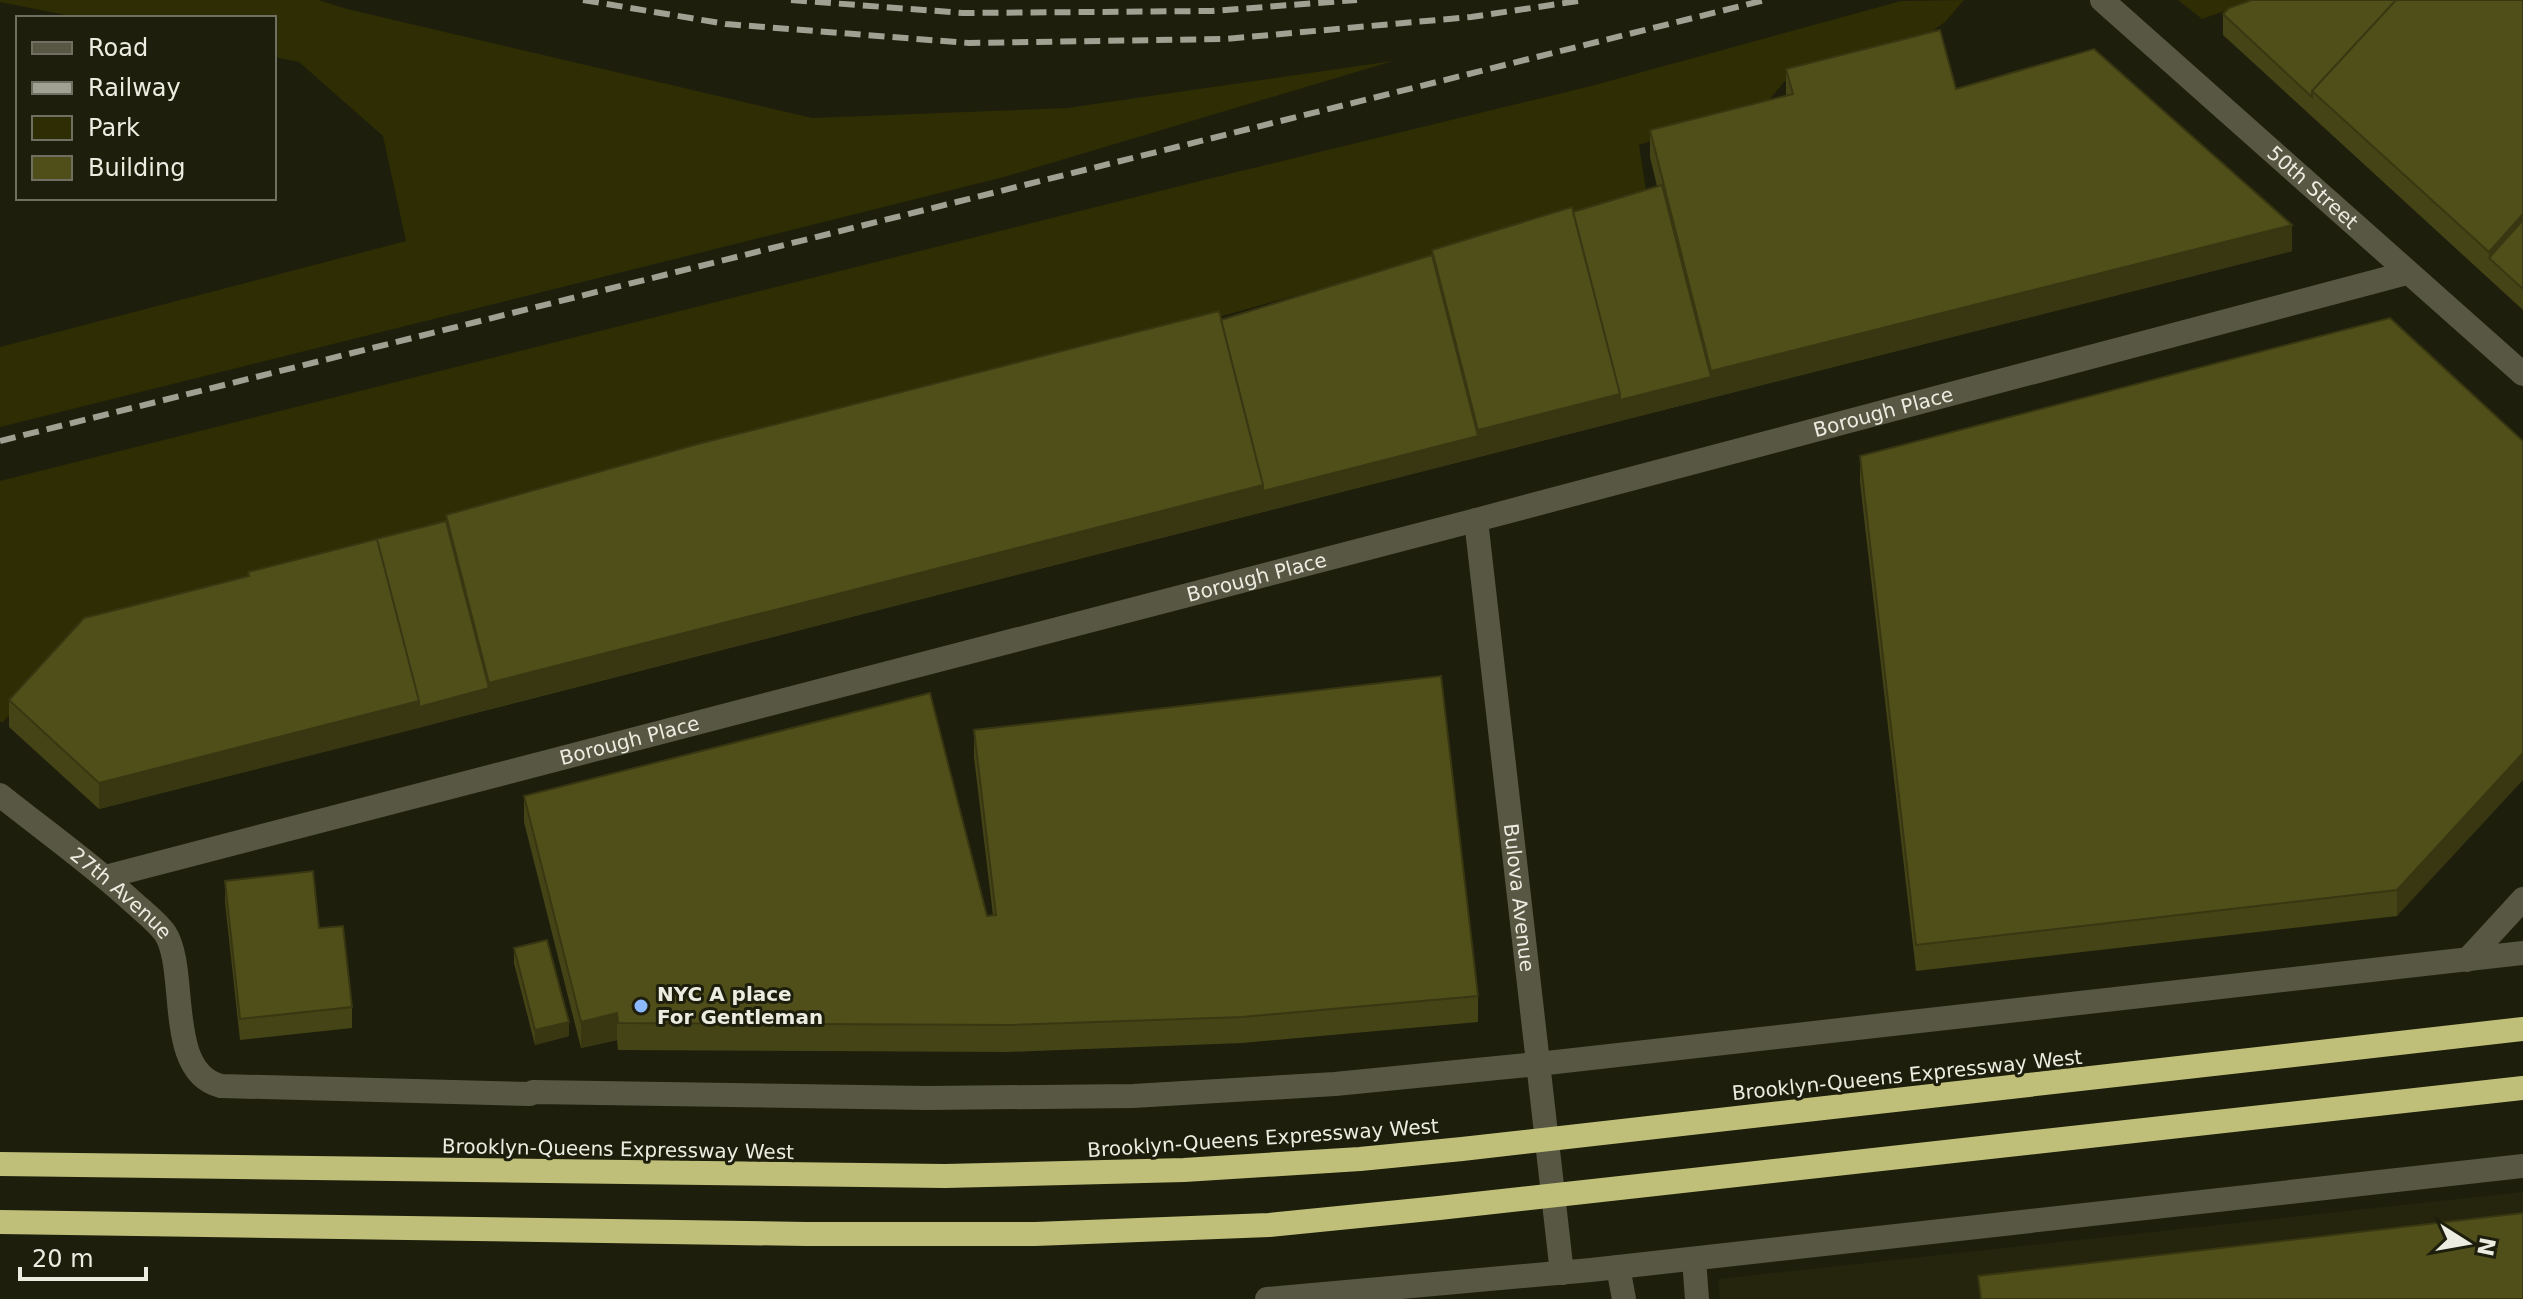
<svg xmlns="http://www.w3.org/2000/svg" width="2523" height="1299" font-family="'DejaVu Sans',sans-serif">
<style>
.built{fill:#25250d}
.green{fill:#2e2d03}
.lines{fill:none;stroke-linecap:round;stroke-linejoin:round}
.minor{stroke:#575744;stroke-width:24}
.highway{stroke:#bfbf79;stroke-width:24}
.rail{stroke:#a0a093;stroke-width:6;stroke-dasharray:16 8;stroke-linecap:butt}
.wall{fill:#454416}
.shaded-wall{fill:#383712}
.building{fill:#504f1a;stroke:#383712;stroke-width:2}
.poi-dot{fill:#8cb9fc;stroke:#1e1e0d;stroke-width:3}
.labels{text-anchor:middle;stroke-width:6;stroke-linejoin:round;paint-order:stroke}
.street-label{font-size:20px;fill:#ecece1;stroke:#1e1e0d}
.poi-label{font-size:20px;font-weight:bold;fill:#ecece1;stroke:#1e1e0d;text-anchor:start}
</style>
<rect width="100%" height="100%" fill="#1e1e0d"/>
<path class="built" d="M2523,1192v107h-803l-2,-20z"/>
<path class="green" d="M0,0h318l29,9 465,109 255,-10 326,-47 -389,116 -1004,250v-80l406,-106 -23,-105 -84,-74 -25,-5v-39h-193l-81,-16z
M1964,0l-19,22 -37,26 -124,34 -15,18 -130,45 8,52 -1566,439 -79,87 -2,-2v-240l1196,-299 395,-96 310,-85z
M2178,0h78l-54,19z"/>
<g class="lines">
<g class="minor">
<path id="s1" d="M2102,0l421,374"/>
<path id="s2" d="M1476,520l86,753"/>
<path id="s3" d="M0,795c45,36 92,69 134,108 10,9 23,19 31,30 24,37 -1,139 56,153l309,8 3,-2 394,6 206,-2 202,-12 203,-20 985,-111"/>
<path id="s4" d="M105,877l1371,-357 931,-247"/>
<path d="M2467,960l56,-61"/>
<path d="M1694,1259l3,40"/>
<path d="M1618,1267l6,32"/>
<path d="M1267,1299l324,-29 932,-104"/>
</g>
<path class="highway" d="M0,1164l945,12 239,-6 176,-11 102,-10 1061,-120
M0,1222l806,12h229l234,-9 170,-17 1084,-120"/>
<path class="rail" d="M583,0l143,24 243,19 256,-4 246,-22 114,-17
M791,0l172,13 249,-2 145,-11
M0,441l1765,-441"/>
</g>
<path class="wall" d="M2523,0v310l-300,-275v-21z
M1786,69l170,20 336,162 -672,170 -1521,388 -90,-82v-27l239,-124 198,-55v-6l775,-195 211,-65v-5l141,-38 84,-26 -7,-29v-27l136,-34z
M2523,441l-126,475 -481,55 -56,-489v-26z
M974,730l504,266v26l-236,21 -234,9 -390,-2 -1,-10 -36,8 -57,-226v-26l463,120 6,-1 -19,-158z
M225,881l94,47 33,79v21l-112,12 -15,-138z
M514,948l55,88 -34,9 -21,-82z"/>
<path class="shaded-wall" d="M2523,214v27l-34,17v21v-27z
M2292,225v26l-672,170v-21l91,-23v-6z
M1620,394v27l-142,36v-27z
M1478,436v21l-989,252v-26l774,-198z
M489,688v21l-70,19v-21z
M419,701v27l-320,81v-26z
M2523,753v27l-126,136v-26z
M617,1013v27l-36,8v-26z
M569,1022v14l-34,9v-15z"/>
<path class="building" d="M2252,0h144l-84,91v6l-89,-83 6,-6z
M2396,0h127v214l-34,38 -177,-161z
M1940,30l16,59 138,-40 198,176 -581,146 -61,-241 143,-36 -7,-25z
M1662,185l49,192 -91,23v-6l-47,-182z
M1572,207l48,187 -142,36 -46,-180z
M2523,220v69l-34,-31z
M1432,255l46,181 -215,55v-6l-42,-165z
M1219,311l44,174 -774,198 -43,-168 252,-71z
M2390,318l133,123v312l-126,137 -481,55 -56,-489z
M446,521l43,167 -70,19v-6l-42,-162h-1z
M377,539l42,162 -320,82 -90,-83 75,-82 165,-42 -1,-4z
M1441,676l37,320 -236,21 -234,8 -390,-2 -1,-10 -36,9 -57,-226 406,-103 57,223 9,-1 -22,-185z
M313,871l6,57 24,-2 9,81 -112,12 -15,-138z
M547,940l22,82 -34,8 -21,-82z
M2523,1213v86h-542l-3,-23z"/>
<circle class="poi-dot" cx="641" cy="1006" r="8"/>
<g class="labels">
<g class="street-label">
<text dy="7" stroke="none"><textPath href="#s1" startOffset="282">50th Street</textPath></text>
<text dy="7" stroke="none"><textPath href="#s4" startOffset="1838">Borough Place</textPath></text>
<text dy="7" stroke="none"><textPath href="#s4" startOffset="1190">Borough Place</textPath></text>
<text dy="7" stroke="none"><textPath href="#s4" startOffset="542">Borough Place</textPath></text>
<text dy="7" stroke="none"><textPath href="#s3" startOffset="156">27th Avenue</textPath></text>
<text dy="7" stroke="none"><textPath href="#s2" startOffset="380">Bulova Avenue</textPath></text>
<text transform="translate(1907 1075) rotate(-6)" y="7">Brooklyn-Queens Expressway West</text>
<text transform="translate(1263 1138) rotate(-4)" y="7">Brooklyn-Queens Expressway West</text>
<text transform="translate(618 1149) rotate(1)" y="7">Brooklyn-Queens Expressway West</text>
</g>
<g class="poi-label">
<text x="657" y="1001">NYC A place<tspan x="657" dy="23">For Gentleman</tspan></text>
</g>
</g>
<rect x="16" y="16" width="260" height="184" fill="#1e1e0d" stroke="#707062" stroke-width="2"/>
<rect x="32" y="42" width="40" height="12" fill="#575744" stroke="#707062" stroke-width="2"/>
<text x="88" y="56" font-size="24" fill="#ecece1">Road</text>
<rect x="32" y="82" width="40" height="12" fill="#a0a093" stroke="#707062" stroke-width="2"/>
<text x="88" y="96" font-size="24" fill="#ecece1">Railway</text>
<rect x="32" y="116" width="40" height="24" fill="#2e2d03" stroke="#707062" stroke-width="2"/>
<text x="88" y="136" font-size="24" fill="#ecece1">Park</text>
<rect x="32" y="156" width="40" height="24" fill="#504f1a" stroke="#707062" stroke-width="2"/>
<text x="88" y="176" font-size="24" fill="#ecece1">Building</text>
<g transform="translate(2467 1243) rotate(101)" stroke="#1e1e0d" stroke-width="6" paint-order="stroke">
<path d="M0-6L14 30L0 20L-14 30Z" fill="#ecece1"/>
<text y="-12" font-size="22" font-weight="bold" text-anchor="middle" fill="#ecece1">N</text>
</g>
<path d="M20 1267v12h126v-12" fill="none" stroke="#ecece1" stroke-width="4"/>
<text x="32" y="1267" font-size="24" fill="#ecece1" stroke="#1e1e0d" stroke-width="6" paint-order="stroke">20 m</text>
</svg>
